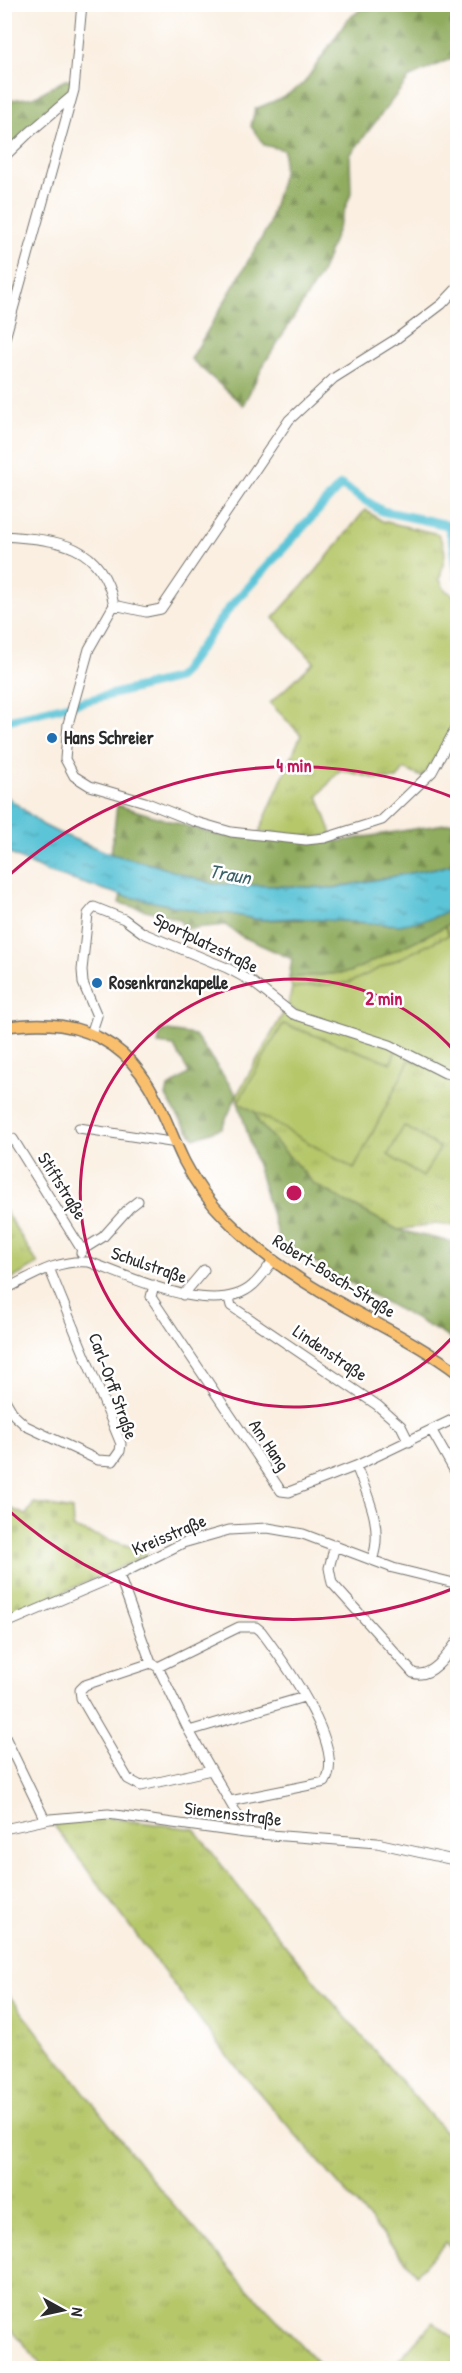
<svg xmlns="http://www.w3.org/2000/svg" width="462" height="2373" font-family="'Patrick Hand',sans-serif">
<style>
.grass{fill:url(#grass-tufts);stroke:#70794a;stroke-width:1.5}
.forest{fill:url(#forest-firs);stroke:#5e6c44;stroke-width:1.5}
.cemetery{fill:url(#cemetery-stones);stroke:#70794a;stroke-width:1.5}
.green{fill:#b6c76a;stroke:#70794a;stroke-width:1.5}
.water{fill:url(#water-ripples);stroke:#437881;stroke-width:1.5}
.lines{fill:none;stroke-linecap:round;stroke-linejoin:round}
.canal{stroke:#5bc4d7;stroke-width:9}
.minor-casing{stroke:#73706b;stroke-width:11}
.major-casing{stroke:#73706b;stroke-width:13}
.minor{stroke:#fff;stroke-width:9}
.major{stroke:#f9bf6d;stroke-width:10}
.ring{fill:none;stroke:#c2185b;stroke-width:3}
.poi-dot{fill:#1f6fb2;stroke:#fff;stroke-width:2}
.labels{text-anchor:middle;stroke-width:5;stroke-linejoin:round;paint-order:stroke}
.poi-label{font-size:18px;font-weight:bold;fill:#2b2b2b;stroke:#fff;text-anchor:start}
.street-label{font-size:18px;fill:#2b2b2b;stroke:#fff}
.water-label{font-size:20px;font-style:italic;fill:#3c6167;stroke:#fff}
.centre{fill:#c2185b;stroke:#fff;stroke-width:3}
.ring-label{font-size:18px;text-anchor:middle;font-weight:bold;fill:#c2185b;stroke:#fff;stroke-width:5;stroke-linejoin:round;paint-order:stroke}
</style>
<defs>
<pattern id="grass-tufts" width="24" height="20" patternUnits="userSpaceOnUse" patternTransform="scale(1.5)"><rect width="24" height="20" fill="#b6c76a"/><path d="M3 7l-1-3M5 7V3M7 7l1-3M15 17l-1-3M17 17v-4M19 17l1-3" fill="none" stroke="#9dab5c"/></pattern>
<pattern id="forest-firs" width="22" height="20" patternUnits="userSpaceOnUse" patternTransform="scale(1.5)"><rect width="22" height="20" fill="#90ac5e"/><path d="M5 1l3.5 6h-7zM16 11l3.5 6h-7z" fill="#768c4e"/></pattern>
<pattern id="cemetery-stones" width="16" height="16" patternUnits="userSpaceOnUse" patternTransform="scale(1.5)"><rect width="16" height="16" fill="#b6c76a"/><path d="M2 7V4a2 2 0 0 1 4 0v3zM10 15v-3a2 2 0 0 1 4 0v3z" fill="#9dab5c"/></pattern>
<pattern id="water-ripples" width="26" height="14" patternUnits="userSpaceOnUse" patternTransform="scale(1.5)"><rect width="26" height="14" fill="#5bc4d7"/><path d="M2 4q2-2 4 0t4 0M15 11q2-2 4 0t4 0" fill="none" stroke="#4b9faf"/></pattern>
</defs>
<rect width="100%" height="100%" fill="#fff"/>
<filter id="ink" filterUnits="userSpaceOnUse"><feTurbulence type="fractalNoise" baseFrequency=".0167" numOctaves="2"/><feDisplacementMap in="SourceGraphic" scale="12" xChannelSelector="R" yChannelSelector="G"/><feConvolveMatrix kernelMatrix="1 2 1 2 8 2 1 2 1" color-interpolation-filters="sRGB"/></filter>
<filter id="wash" filterUnits="userSpaceOnUse"><feTurbulence type="fractalNoise" baseFrequency=".008" numOctaves="4" result="noise"/><feDisplacementMap in="SourceGraphic" scale="24" xChannelSelector="R" yChannelSelector="G"/><feGaussianBlur stdDeviation="1.35" result="paint"/><feColorMatrix in="noise" values="0 0 0 0 0 0 0 0 0 0 0 0 0 0 0 0 0 1.4 0 .05"/><feComposite in="paint" operator="in"/></filter>
<g filter="url(#wash)">
<rect width="100%" height="100%" fill="#faefe1"/>
<path class="grass" d="M365,510l17,11 56,13c13,23 4,23 2,46l5,10 13,8 -1,120 -13,27 -22,32 -18,-8 -7,10h-19l-38,-9 -22,26 14,38 -12,3 -61,-5 42,-97 -31,-32 44,-41 -41,-44 43,-47z
M445,926l4,9 -100,48 -57,5 -3,-10 61,-6z
M284,1012l114,32 -7,19 -108,-39 -45,78 -1,-7z
M410,1059l47,20v147l-22,-2 -37,6 -84,-46 -56,-62 -3,-11 99,58z
M4,1209l34,55 -33,19h-1z
M93,1816l101,13 63,82 66,80 134,155v108l-11,-12 -29,32 -189,-217 -178,-237z
M4,1989l154,198 85,97 80,84h-286l4,-4 -36,-43z
M433,2322l24,18v28h-76l8,-6 4,4z"/>
<path class="forest" d="M367,5h90v51l-47,21 -60,78 1,38 -30,81 -55,87 -23,44 -52,-46 77,-132 15,-54 1,-23 -20,-5 -13,-19 4,-17 29,-12 20,-14 44,-64z
M65,80h8l-4,16 -64,58v-53l29,-4z
M117,805l100,30 124,6 116,-19v42l-123,24 -121,-4 -59,-19 -43,-11z
M121,895l82,17 23,1 34,7 172,-2 25,-11v14l-107,51 -61,6 3,-19 -51,-23 -16,-11 -40,4 -6,-10 -60,-16z
M161,1030l34,5 42,60 -15,33 -28,10 -18,-25 -10,-17 2,-8 21,-15 -15,-27 -16,-2z
M238,1102l17,9 3,11 56,62 84,46 59,13v109l-4,-12 -12,-7 -128,-71 -29,-7z"/>
<path class="cemetery" d="M34,1503l38,7 1,18 74,24 -1,4 -141,62v-112l21,9z"/>
<path class="green" d="M457,921v158l-47,-20 -56,110 -116,-67 45,-78 108,39 7,-18 -102,-34 -8,-5 4,-18 57,-5 100,-48 -4,-9z
M404,1126l36,22 -17,29 -35,-22z"/>
<path class="water" d="M5,795l38,30 16,8 52,21 43,11 59,19 121,4 123,-24v43l-25,11 -32,7 -106,-7 -34,2 -34,-7 -23,-1 -82,-17 -74,-23 -42,-21z"/>
<g class="lines">
<path class="canal" d="M4,721l174,-43 52,-71 111,-122 41,26 66,14 6,20 4,31"/>
</g>
</g>
<g filter="url(#ink)">
<g class="lines">
<defs>
<path id="minor" d="M4,157l25,-24 42,-36
M4,342l70,-252 8,-86
M4,536c54,4 98,7 110,69l-25,44 -21,75 -3,35 9,17 16,10 55,16 48,19 38,11 75,8 19,-2 57,-18 50,-48 26,-48
M114,605l32,7 15,-3 128,-189 45,-42 62,-39 46,-35 16,-17
M91,1034l6,-18 -14,-33 -1,-13 6,-56 6,-7 30,12 19,14 84,35 24,13 42,33 97,31 55,28 13,3
M79,1128l98,15
M13,1139l69,111
M81,1253l1,-3 21,-13 26,-29 9,-7
M154,1285l-3,12 130,194 8,1 67,-26 102,-49
M4,1290c28,-14 53,-31 85,-28 42,15 127,57 164,23 8,-7 14,-17 21,-25
M183,1295l21,-25
M229,1298l2,8 146,99 24,21 8,16
M4,1398l10,17 12,11 72,34 15,1 7,-10 1,-7 -72,-176
M432,1431l26,46
M356,1466c12,30 28,62 16,94
M335,1545l-6,23 3,15 81,90c18,7 36,-20 45,-33
M119,1575l32,88 7,4 31,64 49,85
M4,1624l115,-49 64,-32 46,-13 39,-2 35,6 90,34 65,16
M151,1663l-66,22 -5,5 1,8 47,81 13,7 70,-16
M158,1667l81,-40h17l5,4c21,28 86,116 64,151l-95,19
M189,1731l115,-34
M4,1735l41,85
M4,1829l46,-10 58,-5 137,19 132,10 81,18"/>
<path id="major" d="M4,1027c39,-6 76,-4 109,19 40,28 51,74 71,115 11,22 25,41 43,59 32,33 73,61 113,83 40,23 81,42 118,70"/>
</defs>
<use href="#minor" class="minor-casing"/>
<use href="#major" class="major-casing"/>
<use href="#minor" class="minor"/>
<use href="#major" class="major"/>
</g>
</g>
<g class="ring">
<path d="M457 1332A214 214 0 1 1 457 1054"/>
<path d="M457 1587A427 427 0 0 1 6 1508M6 878A427 427 0 0 1 457 799"/>
</g>
<g class="poi-dot">
<circle cx="52" cy="738" r="6"/>
<circle cx="97" cy="983" r="6"/>
</g>
<g class="labels">
<g class="poi-label">
<text x="64" y="744">Hans Schreier</text>
<text x="109" y="989">Rosenkranzkapelle</text>
</g>
<g class="street-label">
<text transform="translate(206 943) rotate(26)" y="6">Sportplatzstraße</text>
<text transform="translate(62 1186) rotate(58)" y="6">Stiftstraße</text>
<text transform="translate(149 1265) rotate(19)" y="6">Schulstraße</text>
<text transform="translate(334 1276) rotate(32)" y="6">Robert-Bosch-Straße</text>
<text transform="translate(330 1353) rotate(34)" y="6">Lindenstraße</text>
<text transform="translate(113 1386) rotate(70)" y="6">Carl-Orff Straße</text>
<text transform="translate(269 1445) rotate(56)" y="6">Am Hang</text>
<text transform="translate(169 1535) rotate(-23)" y="6">Kreisstraße</text>
<text transform="translate(233 1814) rotate(7)" y="6">Siemensstraße</text>
</g>
<g class="water-label">
<text transform="translate(230 874) rotate(10)" y="7">Traun</text>
</g>
</g>
<circle cx="294" cy="1193" r="9" class="centre"/>
<g class="ring-label">
<text x="294" y="772">4 min</text>
<text x="384" y="1005">2 min</text>
</g>
<rect width="462" height="2373" fill="none" stroke="#fff" stroke-width="24"/>
<g transform="translate(63 2310) rotate(98)" stroke="#ffffff" stroke-width="4.5" paint-order="stroke">
<path d="M0-4.5L10 22L0 15L-10 22Z" fill="#2b2b2b"/>
<text y="-9" font-size="16" font-weight="bold" text-anchor="middle" fill="#2b2b2b">N</text>
</g>
</svg>
